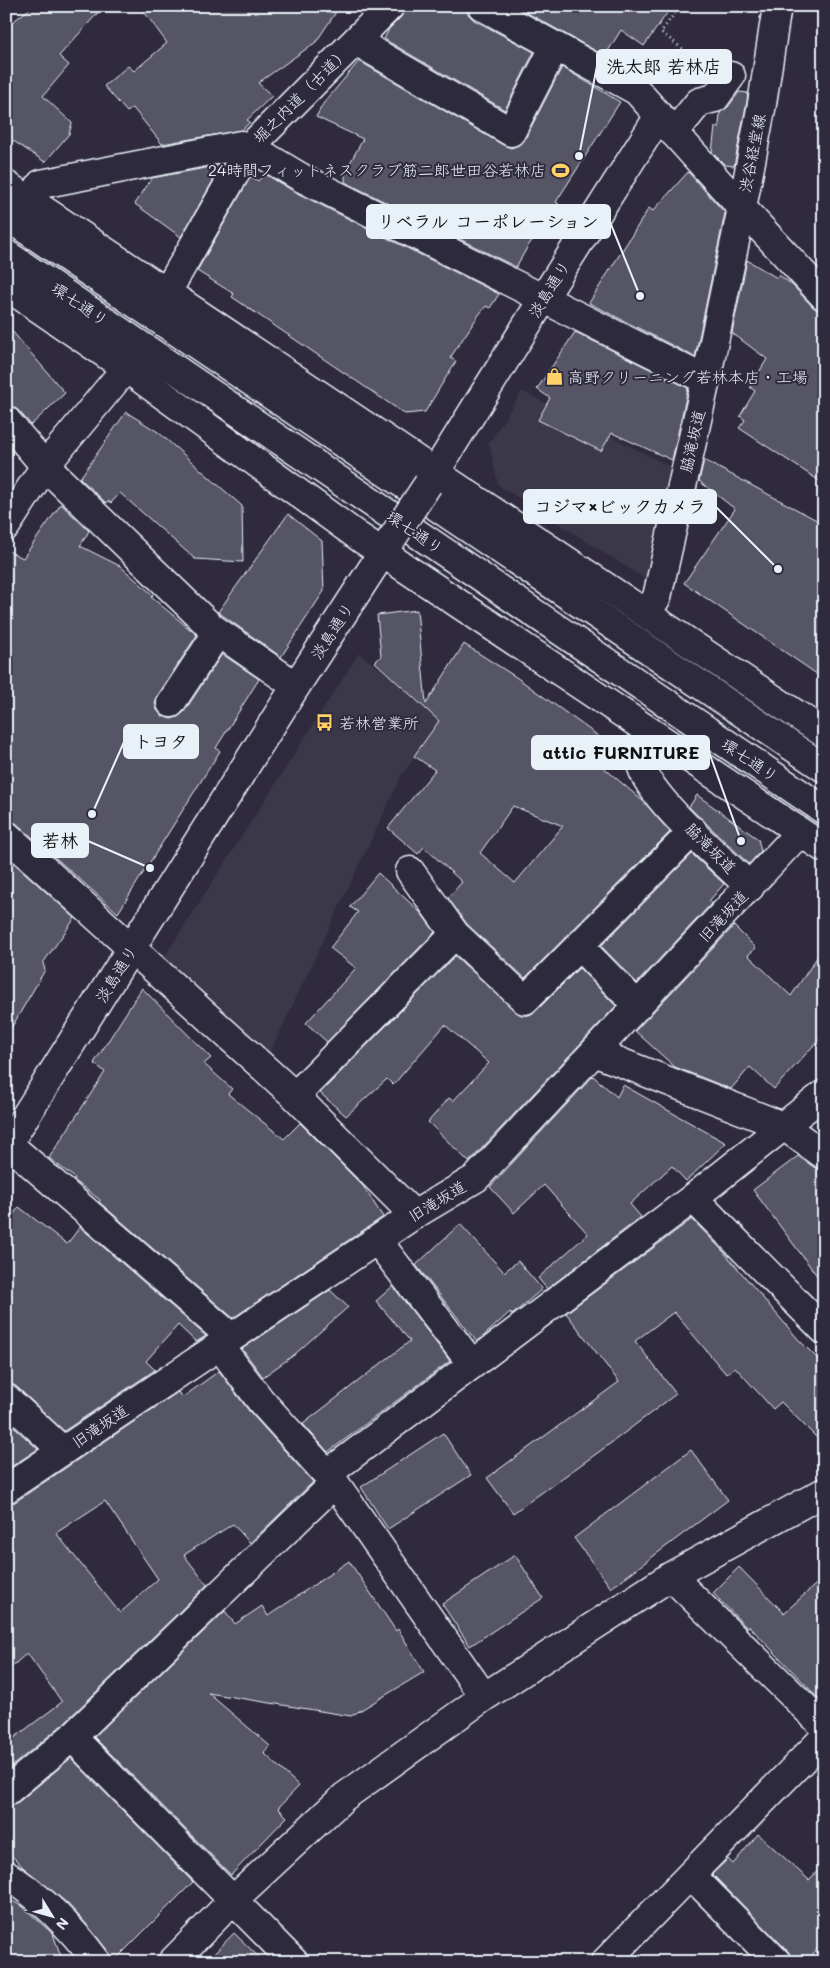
<svg xmlns="http://www.w3.org/2000/svg" width="830" height="1968" font-family="Mali,'Klee One',sans-serif">
<style>
.built{fill:#3b3749}
.building{fill:#575565;stroke:#e8f1f8;fill-rule:evenodd}
.lines{fill:none;stroke-linecap:round;stroke-linejoin:round}
.minor-casing{stroke:#e8f1f8;stroke-width:31}
.major-casing{stroke:#e8f1f8;stroke-width:31}
.path{stroke:#e8f1f8;stroke-width:3;stroke-dasharray:1 4;stroke-linecap:butt}
.minor{stroke:#2f2a3d;stroke-width:28}
.major{stroke:#2f2a3d;stroke-width:28}
.major-bridge-casing{stroke:#e8f1f8;stroke-width:31;stroke-linecap:butt}
.major-bridge{stroke:#2f2a3d;stroke-width:28}
.labels{text-anchor:middle;stroke-width:4;stroke-linejoin:round;paint-order:stroke}
.street-label{font-size:16px;fill:#e8f1f8;stroke:#2f2a3d}
.poi-label{font-size:16px;fill:#e8f1f8;stroke:#2f2a3d;text-anchor:start}
.leader{fill:none;stroke:#e8f1f8;stroke-width:2}
.callout-dot{fill:#e8f1f8;stroke:#2f2a3d;stroke-width:2}
.callout{fill:#e8f1f8;stroke:#e8f1f8;stroke-width:2}
.callout-label{font-size:18px;text-anchor:middle;font-weight:bold;fill:#111}
</style>
<rect width="100%" height="100%" fill="#2f2a3d"/>
<filter id="ink" filterUnits="userSpaceOnUse"><feTurbulence type="fractalNoise" baseFrequency=".02" numOctaves="2"/><feDisplacementMap in="SourceGraphic" scale="10" xChannelSelector="R" yChannelSelector="G"/><feConvolveMatrix kernelMatrix="1 2 1 2 8 2 1 2 1" color-interpolation-filters="sRGB"/></filter>
<g filter="url(#ink)">
<path class="built" d="M522,391l151,77 -25,113 -150,-96 -9,-42z
M359,653l87,67 -43,53 -135,284 -107,-95z"/>
<path class="building" d="M33,6h71l-45,50 10,9 -26,31 29,27 -3,11 -24,28 -39,-26v-109z
M140,6h200l-24,36 -58,41 14,13 -25,24 3,2 -8,8 -80,14 -29,-36 -6,4 -23,-26 24,-20 6,5 33,-28z
M405,6h61l2,8 6,6 60,32 -29,58 -121,-71 5,-10 12,-12z
M515,6h157l-28,40 -23,-16 -16,26z
M359,61l144,84 8,3 8,-3 6,-6 37,-72 58,35 -64,100 3,2 -31,42 -12,21 -171,-85v-10l18,-33 -47,-22 7,-13z
M739,92l9,1 -1,8 -13,65 -9,-1 -13,-13 3,-25h4l1,-15 8,-5z
M222,165l-41,72 -46,-33 17,-26z
M688,172l37,41 -30,144 -106,-54 60,-95 4,3z
M265,174l30,18 204,102 -9,14 -4,-2 -8,10 -28,42 6,3 -31,51 -20,2 -173,-117 2,-3 -37,-23 54,-95 7,5z
M747,260l30,18 2,-3 12,9 22,23 11,7v170l-85,-56 6,-8 -5,-4 15,-25 -5,-4 17,-28 -35,-26z
M6,324l59,69 -34,32 -13,-15 -12,-5z
M575,332l113,56 -16,72 -60,-27 -11,18 -63,-31 12,-22 -13,-9z
M126,412l32,20 84,74 1,56 -48,-3 -75,-66 -9,10 -3,-2 -2,2 -26,-25z
M704,460l120,64v155l-140,-96 51,-74 -36,-28z
M61,504l28,27 -9,15 40,20 33,29 -2,2 46,38 -39,60 -3,8 2,7 5,6 9,3 7,-2 6,-5 38,-58 37,25 -43,69 4,3 -102,162 -102,-90 -10,-3v-270l17,8z
M288,514l34,27 2,50 -43,66 -63,-45z
M417,610l9,94 38,-60 52,33 92,66 -12,18 48,41 26,30 -145,146 -58,-54 -19,-26 14,-16 -38,-35 -6,7 -30,-26 47,-58 -21,-14 25,-35 -64,-59 6,-6 -4,-41zM513,806l50,20 -48,57 -35,-30z
M697,795l61,44 3,12 -12,13 -60,-57z
M692,854l32,30 -15,17 2,3 -74,79 -36,-37z
M6,856l69,62 -32,45 2,7 -39,67z
M378,873l43,40 14,19 -108,110 -21,-19 50,-55 -26,-20 28,-36 -8,-5z
M734,926l22,22 -8,7 43,41 33,-49v87l-50,55 -24,-22 -19,22 -56,-22 -40,-36z
M455,956l66,59h8l7,-4 43,-43 37,38 -147,156 -41,-40 21,-24 4,3 36,-38 -44,-38 -52,60 -6,-6 -41,37 -26,-23z
M142,988l69,70 -7,6 28,25 -4,5 56,45 16,-16 63,63 20,31 -150,101 -134,-116 1,-2 -26,-20 1,-2 -26,-20 56,-86 -11,-9z
M593,1076l24,21 6,-12 103,58 -40,38 -14,-15 -42,38 11,13 -94,72 -9,-11 50,-44 -44,-49 -30,28 -24,-26z
M798,1156l17,12 9,2v115l-71,-95z
M19,1207l48,37 13,-17 126,109 -10,6 -18,-17 -32,36 9,9 -91,61 -47,-44 -11,-4v-159z
M692,1219l30,31 76,89 26,26v80l-43,-43 -8,7 -38,-42 -9,7 -52,-62 -39,29 41,53 -73,55 -90,64 -26,-35 132,-96 -53,-69z
M460,1224l44,48 14,-11 24,28 -30,26 -2,-3 -33,30 -61,-77z
M393,1286l57,75 -122,91 -25,-28 107,-83 -34,-40z
M330,1290l18,17 -54,48 -31,22 -21,-28z
M219,1371l30,40 64,71 -63,61 -17,-19 -49,31 23,30 -145,140 -56,46v-27l56,-42 -35,-49 -21,19v-168l9,-2 163,-110 5,5zM105,1501l53,78 -38,34 -64,-80z
M6,1420l32,29 -32,21z
M443,1433l28,42 -83,54 -27,-42z
M691,1450l37,50 -117,88 -37,-50z
M515,1555l28,43 -73,48 -28,-42z
M349,1561l47,70 2,-2 26,43 -73,44 -143,-23 62,53 -6,7 35,33 -21,22 9,9 -56,58 -137,-138 131,-126 10,13 27,-18 6,10z
M739,1567l45,46 40,-36v127l-75,-78 -2,2 -34,-35z
M71,1758l122,124 -78,78 -26,-33 -22,-24 -43,-35 -18,-18v-43l10,-3z
M758,1834l51,46 15,-16v77l-18,21h-10l-4,-3 -4,-8 -76,-77 16,-15 5,5z
M6,1898l16,8 31,28 10,28h-57z
M234,1933l30,29h-58z"/>
<g class="lines">
<defs>
<path id="minor" d="M482,6l155,85 22,25
M356,41l155,91 44,-86
M674,133l25,-31 16,-4 16,-22
M30,201l11,-17 200,-39 9,2 52,31 404,202
M742,208l82,88
M167,292l83,-145 140,-141
M6,420l39,46 166,161 85,59
M6,526l39,-60 81,-98
M647,613l10,-16 49,-217 36,-172
M171,703l47,-71
M650,732c-7,10 -11,19 -9,32 6,33 83,97 109,123
M6,835l289,261 119,119
M410,871l45,63 70,66 168,-169
M579,946l59,60
M594,1052l191,75 39,28
M295,1096l160,-162
M6,1142l225,195
M693,1198l131,132
M377,1240l95,124
M219,1345l42,56 74,82 149,214
M6,1398l57,53
M327,1474l366,-276 131,-104
M6,1489l408,-274 62,-37 323,-345
M671,1576l153,150
M72,1737l222,225
M6,1792l66,-55 263,-254
M6,1875c37,23 65,52 91,87
M691,1875l86,87
M172,1962l60,-61 112,-104 140,-100 187,-121 153,-84
M605,1962l219,-224"/>
<path id="major" d="M6,185l818,548
M742,208l20,-104 15,-98
M6,216l818,552
M6,254l818,556
M6,286l120,82 233,169 465,311
M428,484l115,-185 116,-183 83,92
M6,1147l290,-461 96,-148"/>
</defs>
<use href="#minor" class="minor-casing"/>
<use href="#major" class="major-casing"/>
<path class="path" d="M665,77l19,-27 -23,-18 19,-26"/>
<use href="#minor" class="minor"/>
<use href="#major" class="major"/>
<defs>
<path id="major-bridge" d="M393,537l35,-53"/>
</defs>
<use href="#major-bridge" class="major-bridge-casing"/>
<use href="#major-bridge" class="major-bridge"/>
</g>
</g>
<defs>
<symbol id="stadium-bare" viewBox="-9 -9 18 18"><path d="M0-5a6.5 5 0 1 0 0 10a6.5 5 0 1 0 0-10ZM-3.5-1.8h7v3.6h-7Z" fill="#ffd166" stroke="#2f2a3d" stroke-width="2.5" paint-order="stroke"/></symbol>
<symbol id="shop-bare" viewBox="-9 -9 18 18"><path d="M-5-2.5h2.3a2.7 3.5 0 0 1 5.4 0H5L5.5 6h-11ZM-1.5-2.5h3a1.5 2.3 0 0 0-3 0Z" fill="#ffd166" stroke="#2f2a3d" stroke-width="2.5" paint-order="stroke"/></symbol>
<symbol id="bus-bare" viewBox="-9 -9 18 18"><path d="M-5-6H5V4H4V6H2V4H-2V6H-4V4H-5ZM-3.5-4V0h7V-4ZM-3.5 1.2v1.5H-2V1.2ZM2 1.2v1.5H3.5V1.2Z" fill="#ffd166" stroke="#2f2a3d" stroke-width="2.5" paint-order="stroke"/></symbol>
</defs>
<g fill-rule="evenodd">
<use href="#stadium-bare" x="548" y="158" width="25" height="25"/>
<use href="#shop-bare" x="542" y="364" width="25" height="25"/>
<use href="#bus-bare" x="312" y="710" width="25" height="25"/>
</g>
<g class="labels">
<g class="street-label">
<text transform="translate(301 95) rotate(-45)" y="6">堀之内道（古道）</text>
<text transform="translate(752 153) rotate(-79)" y="6">渋谷経堂線</text>
<text transform="translate(549 289) rotate(-58)" y="6">淡島通り</text>
<text transform="translate(80 304) rotate(34)" y="6">環七通り</text>
<text transform="translate(692 441) rotate(-77)" y="6">脇滝坂道</text>
<text transform="translate(415 532) rotate(34)" y="6">環七通り</text>
<text transform="translate(332 631) rotate(-57)" y="6">淡島通り</text>
<text transform="translate(750 760) rotate(34)" y="6">環七通り</text>
<text transform="translate(711 848) rotate(45)" y="6">脇滝坂道</text>
<text transform="translate(723 916) rotate(-47)" y="6">旧滝坂道</text>
<text transform="translate(116 974) rotate(-58)" y="6">淡島通り</text>
<text transform="translate(437 1201) rotate(-31)" y="6">旧滝坂道</text>
<text transform="translate(100 1426) rotate(-34)" y="6">旧滝坂道</text>
</g>
<g class="poi-label">
<text x="546" y="176" text-anchor="end">24時間フィットネスクラブ筋二郎世田谷若林店</text>
<text x="568" y="383">高野クリーニング若林本店・工場</text>
<text x="339" y="729">若林営業所</text>
</g>
</g>
<path class="leader" d="M579 156L597 66M640 296L610 222M778 569L716 507M92 814L124 742M741 841L709 752M150 868L88 841"/>
<g class="callout-dot">
<circle cx="579" cy="156" r="5"/>
<circle cx="640" cy="296" r="5"/>
<circle cx="778" cy="569" r="5"/>
<circle cx="92" cy="814" r="5"/>
<circle cx="741" cy="841" r="5"/>
<circle cx="150" cy="868" r="5"/>
</g>
<g class="callout">
<rect x="597" y="50" width="134" height="33" rx="5"/>
<rect x="367" y="205" width="243" height="33" rx="5"/>
<rect x="524" y="490" width="192" height="33" rx="5"/>
<rect x="124" y="725" width="74" height="33" rx="5"/>
<rect x="532" y="736" width="177" height="33" rx="5"/>
<rect x="32" y="824" width="56" height="33" rx="5"/>
</g>
<g class="callout-label">
<text x="664" y="73">洗太郎 若林店</text>
<text x="488" y="228">リベラル コーポレーション</text>
<text x="620" y="513">コジマ×ビックカメラ</text>
<text x="161" y="748">トヨタ</text>
<text x="621" y="759">attic FURNITURE</text>
<text x="60" y="847">若林</text>
</g>
<rect width="830" height="1968" fill="none" stroke="#2f2a3d" stroke-width="25"/>
<rect x="12" y="12" width="805" height="1943" fill="none" stroke="#e8f1f8" stroke-width="2" filter="url(#ink)"/>
<g transform="translate(52 1916) rotate(127)" stroke="#2f2a3d" stroke-width="4" paint-order="stroke">
<path d="M0-4L9 19L0 12L-9 19Z" fill="#e8f1f8"/>
<text y="-8" font-size="14" font-weight="bold" text-anchor="middle" fill="#e8f1f8">N</text>
</g>
</svg>
